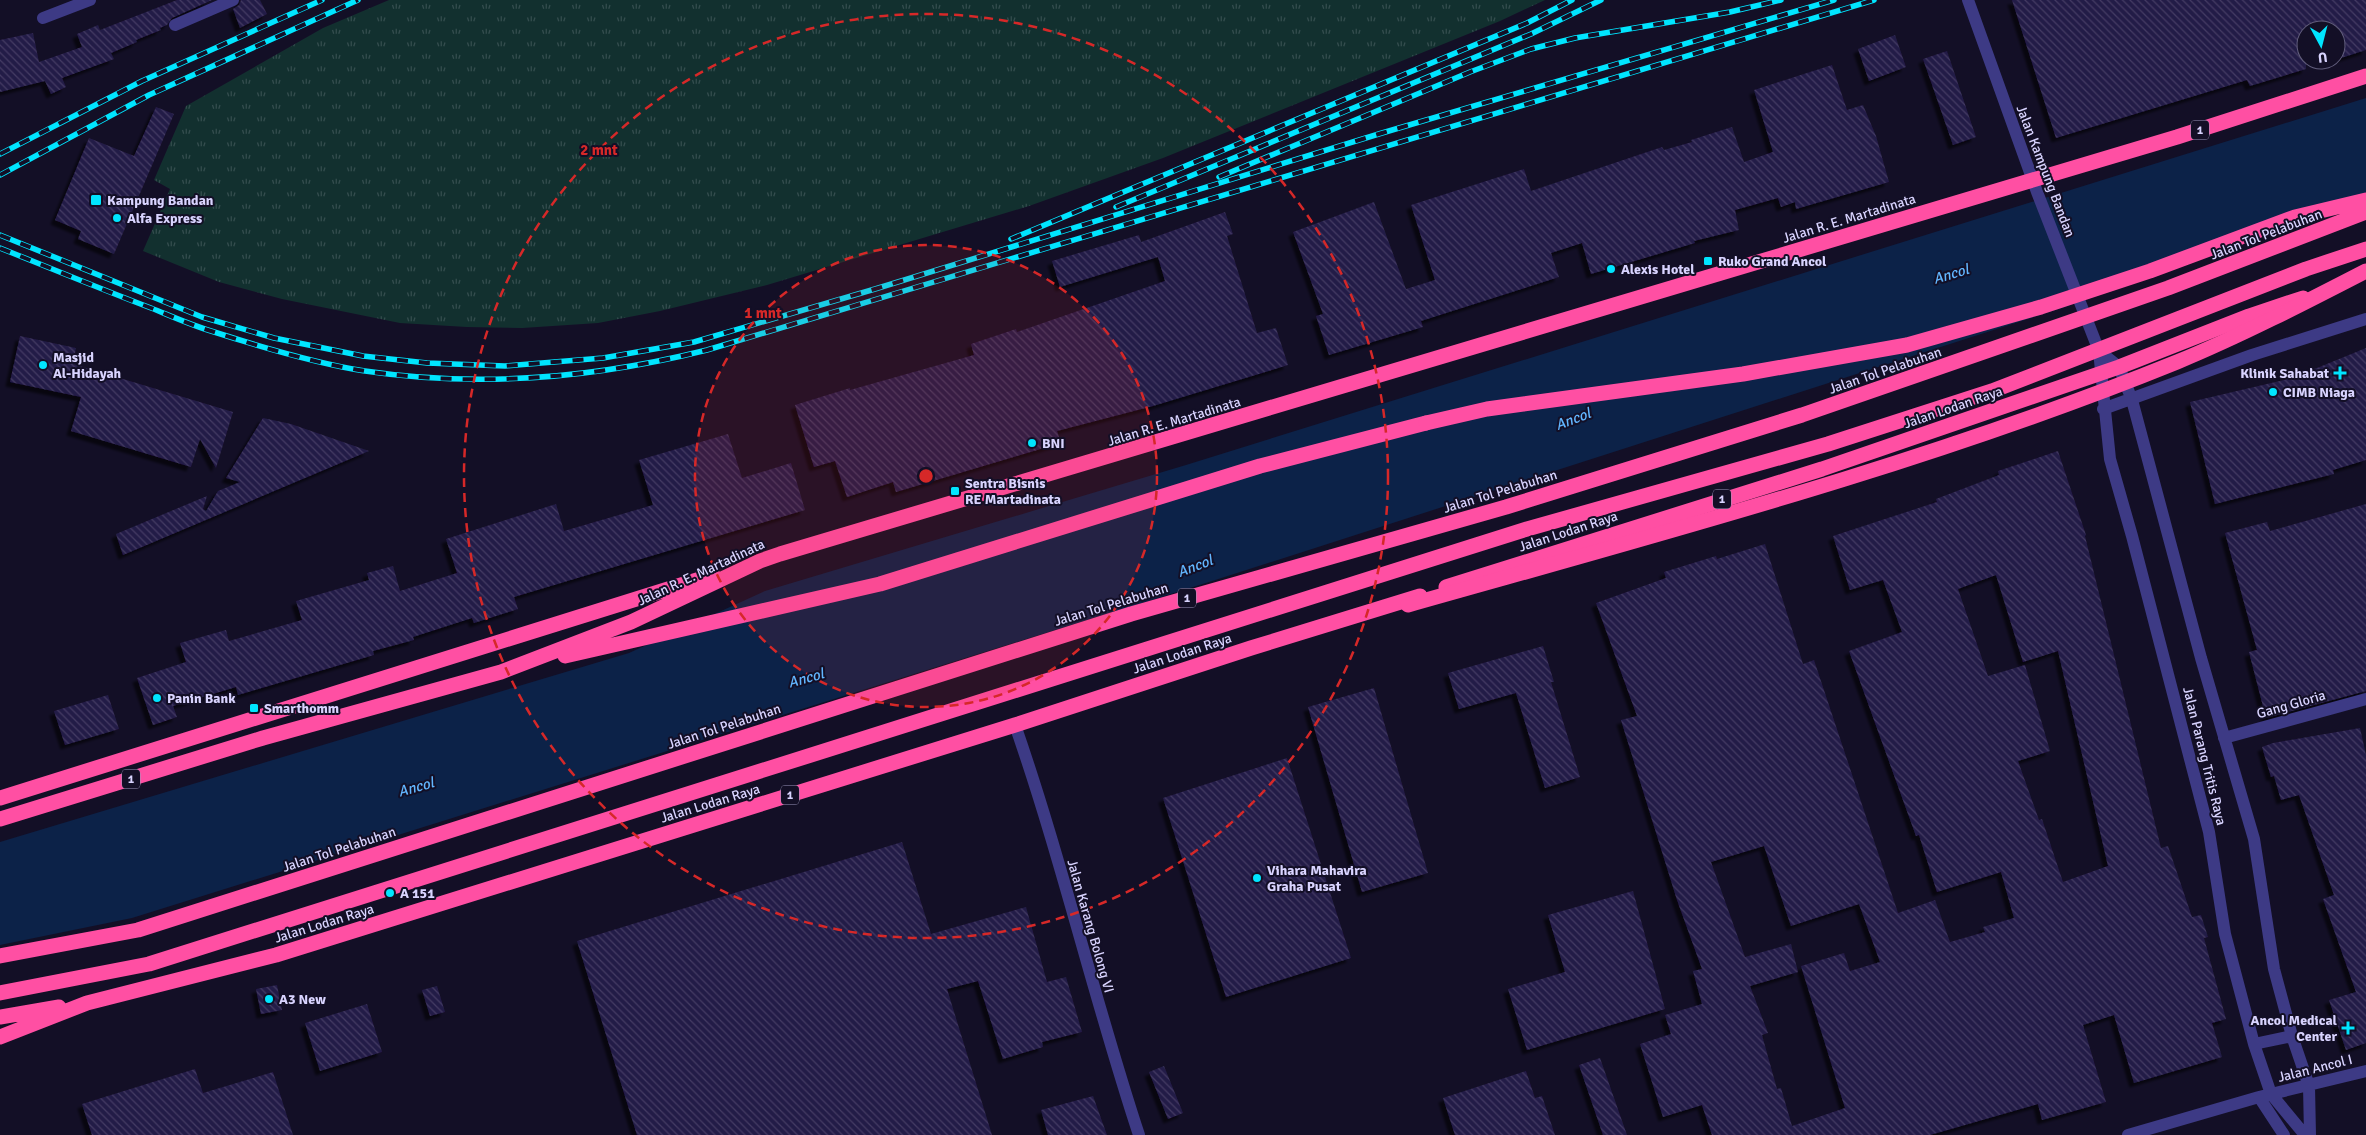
<svg xmlns="http://www.w3.org/2000/svg" width="2366" height="1135" font-family="Signika,sans-serif">
<style>
.grass{fill:url(#grass-tufts)}
.water{fill:#0c2248}
.building{fill:url(#building-back-hatch);fill-rule:evenodd;filter:url(#shadow)}
.lines{fill:none;stroke-linecap:round;stroke-linejoin:round}
.minor{stroke:#3d3a85;stroke-width:12}
.highway{stroke:#ff4fa3;stroke-width:15}
.rail-casing{stroke:#00e5ff;stroke-width:5.5}
.rail{stroke:#130f26;stroke-width:4;stroke-dasharray:11;stroke-linecap:butt}
.highway-bridge{stroke:#ff4fa3;stroke-width:15}
.ring{fill:none;stroke:#d62828;stroke-width:2.5;stroke-dasharray:9 6}
.poi-dot{fill:#00e5ff;stroke:#130f26;stroke-width:2}
.labels{text-anchor:middle;stroke-width:4;stroke-linejoin:round;paint-order:stroke}
.shield{fill:#130f26;stroke:#9e99be;stroke-width:1}
.shield-label{font-size:12px;font-weight:bold;fill:#d9d4ff}
.street-label{font-size:14px;fill:#d9d4ff;stroke:#130f26}
.poi-label{font-size:14px;font-weight:bold;fill:#d9d4ff;stroke:#130f26;text-anchor:start}
.water-label{font-size:15px;font-style:italic;fill:#62b6ff;stroke:#130f26}
.centre{fill:#d62828;stroke:#130f26;stroke-width:2.5}
.ring-label{font-size:15px;text-anchor:middle;font-weight:bold;fill:#d62828;stroke:#130f26;stroke-width:4;stroke-linejoin:round;paint-order:stroke}
</style>
<defs>
<pattern id="grass-tufts" width="24" height="20" patternUnits="userSpaceOnUse" patternTransform="scale(1.25)"><rect width="24" height="20" fill="#12302f"/><path d="M3 7l-1-3M5 7V3M7 7l1-3M15 17l-1-3M17 17v-4M19 17l1-3" fill="none" stroke="#344d4e"/></pattern>
<pattern id="building-back-hatch" width="6" height="6" patternUnits="userSpaceOnUse" patternTransform="scale(1.25)"><rect width="6" height="6" fill="#241b47"/><path d="M-1 5l2 2M0 0l6 6M5-1l2 2" fill="none" stroke="#433b63"/></pattern>
<filter id="shadow"><feDropShadow dx="-4.5" dy="4.5" stdDeviation="1" flood-color="#0009"/></filter>
</defs>
<rect width="100%" height="100%" fill="#130f26"/>
<path class="grass" d="M389,0h1156l-45,21 -337,137 -134,48 -262,79 -107,26 -62,12 -76,5 -55,-1 -67,-4 -118,-24 -63,-17 -76,-31 27,-62 -16,-9 32,-74 137,-78z"/>
<path class="water" d="M2366,98v102l-301,107 -856,275 -1077,336 -132,27v-103l629,-189 136,-62 421,-126z"/>
<path class="building" d="M177,0h35l-40,18 -5,7 -7,3 1,2 -25,10 1,2 -26,11 3,6 -52,19 4,9 -15,7 -6,-13 -45,11v-52l33,-7 6,29 43,-15 -5,-13 21,-9 2,5z
M241,0h19l7,14 -27,14 -7,-19 6,-4z
M2012,0h354v50l-25,8 -5,-17v-11h-30v39l-56,17 -3,-6 -191,58z
M1895,35l11,32 -37,14 -11,-32z
M1947,51l29,86 -23,8 -30,-86z
M1832,65l15,45 16,-5 13,31 13,46 -93,27 -1,-7 -14,5 -3,-9 -43,12 4,20 -45,11 1,2 -104,31 -9,-31 -31,10 8,24 -138,44 2,6 -94,28 -13,-39 7,-2 -30,-82 81,-30 32,87 29,-9 -24,-75 113,-36 7,22 131,-44 2,3 28,-8 -1,-2 41,-13 12,35 29,-10 -19,-62z
M156,107l18,7 -60,140 -36,-15 3,-8 -26,-11 34,-82 45,18z
M1225,212l8,22 -6,2 30,97 19,-5 12,37 -135,41 -96,25 4,12 -165,49 -3,-10 -46,15 -12,-36 -21,6 -19,-62 55,-17v2l124,-35 -3,-11 45,-15 1,3 148,-51 -7,-24 -98,30 -8,-26 87,-26 2,7z
M20,336l56,12 -3,16 160,48 -17,56 -16,-29 -9,28 -120,-36 10,-34 -71,-15z
M2366,348v112l-33,10 1,4 -119,30 -25,-102 94,-22 -1,-4 34,-8z
M263,418l28,6 78,27 -246,104 -7,-21 91,-38 -4,13 3,2 12,-20 22,-9 -14,-4z
M728,434l14,44 49,-15 14,47 -291,87 4,12 -44,14 -2,-5 -59,19 1,3 -41,11 1,4 -136,40 -2,-8 -63,19 4,11 -24,8 -16,-47 49,-16 -6,-19 46,-13 3,11 73,-21 -6,-19 73,-21 -2,-7 26,-7 7,25 57,-18 -11,-34 110,-35 8,27 89,-26 -14,-45z
M2058,451l28,84 -1,1 76,312 7,-2 24,71 9,-2 7,22 -4,1 22,81 -14,4 10,34 -88,26 -20,-68 -31,10 23,77 -64,18 -4,-16 -108,31h-218l-10,-30 -39,12 -23,-73 31,-10 -6,-19 37,-11 -9,-33 9,-2 -25,-69 -56,-180 16,-4 -41,-113 70,-25 -2,-6 52,-16 1,3 48,-15 38,120 11,-4 84,253 37,-13 15,42 35,-10 -2,-5 31,-9 -13,-46 -64,20 -18,-57 -3,1 -67,-185 53,-19 -19,-52 -33,10 -17,-54 104,-34 -1,-3 63,-24 -1,-4zM1996,575l27,87 35,-11 50,215 -45,16 -21,-63 -3,1 -21,-59 32,-10 -25,-86 -37,11 -30,-87zM1764,846l27,80 68,-22 21,58 -30,9 -6,-18 -43,13 44,142 -53,18 -11,-38 -4,1 -15,-54 6,-2 -18,-47 48,-14 -7,-28 -46,13 -34,-95z
M2366,504v187l-100,27 -17,-66 8,-2 -32,-117 42,-11 3,9z
M1543,646l11,36h-3l29,95 -35,11 -29,-95 -57,16 -11,-36z
M1374,688l54,185 -66,19 -54,-185z
M108,695l11,34 -54,16 -11,-34z
M2360,728l6,27v288l-20,7 -17,-50 27,-8 -33,-93 11,-4 -35,-100 -18,5 -7,-24 -3,1 -9,-30 11,-4z
M1287,758l64,200 -125,39 -63,-199z
M902,842l29,92 95,-27 21,75 19,-5 16,55 -40,10 1,5 -40,12 -25,-78 -31,8 45,146h-355l-60,-194z
M1633,891l32,118 -138,41 -19,-61 57,-17 -17,-57z
M277,985l5,25 -21,4 -5,-25z
M437,986l8,26 -15,4 -8,-26z
M367,1004l15,48 -62,19 -15,-48z
M1600,1058l27,77h-24l-24,-70z
M1164,1066l19,47 -15,6 -19,-47z
M195,1069l8,24 70,-21 20,63h-201l-10,-31z
M1526,1071l9,27 7,-2 13,39h-100l-12,-37z
M1093,1096l14,39h-59l-7,-25z"/>
<g class="lines">
<path class="minor" d="M1968,0l69,192 62,159 11,108 22,77 77,296 16,102 29,110 17,50 34,41
M43,18l47,-18
M175,25l58,-25
M2099,351l20,16 13,33 69,258 53,181 20,130 18,67 17,50 1,49
M2103,409l149,-54 114,-36
M1015,725c47,135 79,274 124,410
M2224,738l142,-39
M2254,1044l38,-8
M2259,1097l25,38
M2128,1135l131,-38 107,-26"/>
<path class="highway" d="M1446,587l376,-118 297,-102 130,-51 54,-18
M565,656l315,-72 380,-118 166,-43
M0,798l713,-223
M0,819l263,-81 238,-66 130,-50 129,-61 20,-7 1397,-417 189,-61
M0,1017l59,-10
M0,1037l87,-34 189,-48 739,-230 236,-77 169,-52"/>
<defs>
<path id="rail" d="M0,154l142,-73 180,-81
M0,175l149,-80 209,-95
M1219,177l251,-105 61,-23 44,-11 155,-26 51,-12
M1116,207l415,-173 70,-34
M0,235l202,82 72,21 89,18 64,7 78,3 98,-8 91,-16 181,-53 507,-156 452,-133
M1011,239l516,-216 45,-23
M0,248c50,20 101,41 151,60 20,8 40,17 60,23 50,16 103,32 154,40 115,17 230,7 342,-21l1167,-350"/>
</defs>
<use href="#rail" class="rail-casing"/>
<use href="#rail" class="rail"/>
<path class="highway-bridge" d="M1426,423l61,-14 256,-35 164,-29 134,-38 109,-36 145,-54 71,-17
M1408,605c258,-73 520,-142 769,-243 63,-26 129,-60 189,-91
M0,956l138,-26 993,-316 375,-107 296,-92 366,-127 198,-76
M0,993l149,-29 1378,-435 301,-85 164,-53 314,-122 60,-20"/>
</g>
<circle cx="926" cy="476" r="231" fill="#d62828" fill-opacity=".12"/>
<g class="ring">
<circle cx="926" cy="476" r="231"/>
<circle cx="926" cy="476" r="462"/>
</g>
<g class="poi-dot">
<rect x="90" y="194" width="12" height="12" rx="2.5"/>
<circle cx="117" cy="218" r="5"/>
<rect x="1703" y="256" width="10" height="10" rx="2.5"/>
<circle cx="1611" cy="269" r="5"/>
<circle cx="43" cy="365" r="5"/>
<path d="M2337.5 365.5h5v5h5v5h-5v5h-5v-5h-5v-5h5z"/>
<circle cx="2273" cy="392" r="5"/>
<circle cx="1032" cy="443" r="5"/>
<rect x="950" y="486" width="10" height="10" rx="2.5"/>
<circle cx="157" cy="698" r="5"/>
<rect x="249" y="703" width="10" height="10" rx="2.5"/>
<circle cx="1257" cy="878" r="5"/>
<circle cx="390" cy="893" r="5"/>
<circle cx="269" cy="999" r="5"/>
<path d="M2345.5 1020.5h5v5h5v5h-5v5h-5v-5h-5v-5h5z"/>
</g>
<g class="labels">
<g class="shield">
<rect x="2191" y="120.5" width="18" height="19" rx="4"/>
<rect x="1713" y="489.5" width="18" height="19" rx="4"/>
<rect x="1178" y="588.5" width="18" height="19" rx="4"/>
<rect x="122" y="769.5" width="18" height="19" rx="4"/>
<rect x="781" y="785.5" width="18" height="19" rx="4"/>
</g>
<g class="shield-label">
<text x="2200" y="134">1</text>
<text x="1722" y="503">1</text>
<text x="1187" y="602">1</text>
<text x="131" y="783">1</text>
<text x="790" y="799">1</text>
</g>
<g class="street-label">
<text transform="translate(2046 171) rotate(69)" y="5">Jalan Kampung Bandan</text>
<text transform="translate(1849 218) rotate(-17)" y="5">Jalan R. E. Martadinata</text>
<text transform="translate(2266 234) rotate(-21)" y="5">Jalan Tol Pelabuhan</text>
<text transform="translate(1885 370) rotate(-19)" y="5">Jalan Tol Pelabuhan</text>
<text transform="translate(1953 407) rotate(-19)" y="5">Jalan Lodan Raya</text>
<text transform="translate(1174 421) rotate(-17)" y="5">Jalan R. E. Martadinata</text>
<text transform="translate(1500 491) rotate(-17)" y="5">Jalan Tol Pelabuhan</text>
<text transform="translate(1568 531) rotate(-18)" y="5">Jalan Lodan Raya</text>
<text transform="translate(701 572) rotate(-25)" y="5">Jalan R. E. Martadinata</text>
<text transform="translate(1111 604) rotate(-17)" y="5">Jalan Tol Pelabuhan</text>
<text transform="translate(1182 653) rotate(-18)" y="5">Jalan Lodan Raya</text>
<text transform="translate(2291 704) rotate(-16)" y="5">Gang Gloria</text>
<text transform="translate(724 726) rotate(-18)" y="5">Jalan Tol Pelabuhan</text>
<text transform="translate(2205 756) rotate(76)" y="5">Jalan Parang Tritis Raya</text>
<text transform="translate(710 803) rotate(-17)" y="5">Jalan Lodan Raya</text>
<text transform="translate(339 849) rotate(-18)" y="5">Jalan Tol Pelabuhan</text>
<text transform="translate(324 923) rotate(-17)" y="5">Jalan Lodan Raya</text>
<text transform="translate(1091 926) rotate(74)" y="5">Jalan Karang Bolong VI</text>
<text transform="translate(2315 1068) rotate(-14)" y="5">Jalan Ancol I</text>
</g>
<g class="poi-label">
<text x="107" y="205">Kampung Bandan</text>
<text x="127" y="223">Alfa Express</text>
<text x="1718" y="266">Ruko Grand Ancol</text>
<text x="1621" y="274">Alexis Hotel</text>
<text x="53" y="362">Masjid<tspan x="53" dy="16">Al-Hidayah</tspan></text>
<text x="2329" y="378" text-anchor="end">Klinik Sahabat</text>
<text x="2283" y="397">CIMB Niaga</text>
<text x="1042" y="448">BNI</text>
<text x="965" y="488">Sentra Bisnis<tspan x="965" dy="16">RE Martadinata</tspan></text>
<text x="167" y="703">Panin Bank</text>
<text x="264" y="713">Smarthomm</text>
<text x="1267" y="875">Vihara Mahavira<tspan x="1267" dy="16">Graha Pusat</tspan></text>
<text x="400" y="898">A 151</text>
<text x="279" y="1004">A3 New</text>
<text x="2337" y="1025" text-anchor="end">Ancol Medical<tspan x="2337" dy="16">Center</tspan></text>
</g>
<g class="water-label">
<text transform="translate(1951 274) rotate(-17)" y="5">Ancol</text>
<text transform="translate(1573 419) rotate(-21)" y="5">Ancol</text>
<text transform="translate(1195 566) rotate(-21)" y="5">Ancol</text>
<text transform="translate(806 678) rotate(-16)" y="5">Ancol</text>
<text transform="translate(416 787) rotate(-16)" y="5">Ancol</text>
</g>
</g>
<circle cx="926" cy="476" r="8" class="centre"/>
<g class="ring-label">
<text x="599" y="155">2 mnt</text>
<text x="763" y="318">1 mnt</text>
</g>
<g transform="translate(2321 45) rotate(173)"><circle r="24" fill="#130f26" stroke="#625e7d"/>
<path d="M0-4L9 19L0 12L-9 19Z" fill="#00e5ff"/>
<text y="-8" font-size="14" font-weight="bold" text-anchor="middle" fill="#d9d4ff">U</text>
</g>
</svg>
